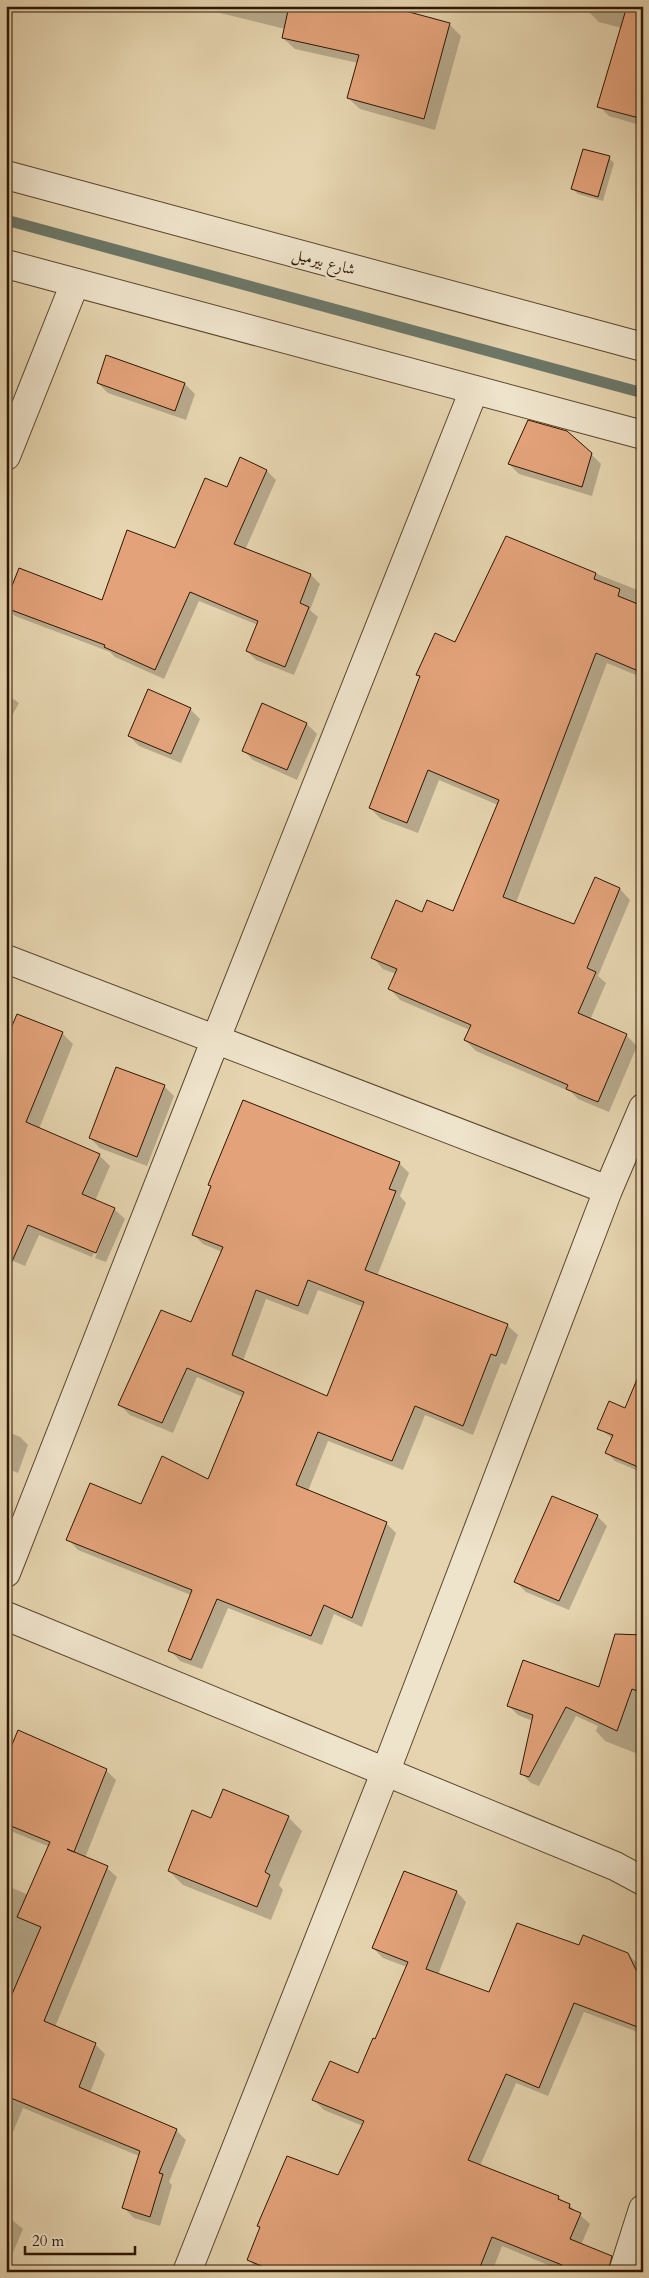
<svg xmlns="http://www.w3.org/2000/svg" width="649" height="2278" font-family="Cardo,Amiri,serif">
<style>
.shadow{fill:#0003;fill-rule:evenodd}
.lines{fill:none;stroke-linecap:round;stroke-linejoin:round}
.stream{stroke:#6c7768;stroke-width:11}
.building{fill:#e3a27a;stroke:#2d1600;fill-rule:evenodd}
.minor-casing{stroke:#5b462c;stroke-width:30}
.tertiary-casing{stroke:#5b462c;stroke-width:30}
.minor{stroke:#eee3cb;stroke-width:28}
.tertiary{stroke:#eee3cb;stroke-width:28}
.labels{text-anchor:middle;stroke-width:5;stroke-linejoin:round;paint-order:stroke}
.street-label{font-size:16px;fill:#2d1600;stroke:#eee3cb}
</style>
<rect width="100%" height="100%" fill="#e5d4af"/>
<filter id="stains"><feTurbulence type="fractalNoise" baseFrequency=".004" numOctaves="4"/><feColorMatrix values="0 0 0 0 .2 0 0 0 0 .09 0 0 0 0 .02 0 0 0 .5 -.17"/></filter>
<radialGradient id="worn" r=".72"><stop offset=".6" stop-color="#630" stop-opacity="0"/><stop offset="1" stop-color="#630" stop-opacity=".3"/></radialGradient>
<path class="shadow" d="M210,6h173l66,18 12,12 -26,94 -75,-21 -12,-11 10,-35 -63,-14 -12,-11 2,-9 -69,-17z
M590,6h50l3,21v99l-34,-10 -10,-10 23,-78 -23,-6 -10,-10z
M609,158l5,5 -11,38 -25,-7 -5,-5z
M107,356l78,28 10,10 -9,26 -78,-27 -10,-10z
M591,454l10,10 -9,32 -73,-22 -10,-10z
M241,458l26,13 9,9 -31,70 66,25 9,9 -10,26 8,7 -24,58 -38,-15 -9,-9 11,-26 -59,-24 -35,78 -49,-22 -5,-5 -95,-36 -9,-9 97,-6 73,-52 51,-61z
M506,538l134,53 3,-6v93l-36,-15 -91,240 59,23 20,-47 25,10 10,11 -32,76 8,7 -16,37 36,15 11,11 -28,66 -31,-13 -7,-7 -95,-41 -11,-11 5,-10 -70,-30 -10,-11 6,-15 -13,-5 -10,-11 49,-45h32l44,-108 -59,-25 -21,53 -37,-14 -11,-11 51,-130 -3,-4 38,-30z
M6,694l13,9 -13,24z
M190,709l10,10 -19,44 -42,-17 -10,-10z
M307,724l10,10 -20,46 -44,-20 -10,-10z
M6,1027l5,4 51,2 11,11 -34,85 60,26 11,11 -15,35 19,8 11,10 -19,43 -11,-4 19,-46h-3l-19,45 -53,-22 -14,31 -19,-8z
M164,1086l10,10 -27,70 -47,-18 -10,-10z
M399,1163l10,10 -9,23 6,7 -29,73 130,49 11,10 -12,30 -5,-2 -28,72 -48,-20 -22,55 -75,-29 -20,50 78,32 10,10 -34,94 -28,-13 -12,31 -94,-37 -26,61 -22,-8 -10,-11 21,-55 -113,-45 -10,-11 74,-34 67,-24 34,-84 -46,-20 -24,56 -43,-18 -10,-10 72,-81 30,-72 -19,-8 -10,-10zM318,1290l46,17 -36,90 -85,-36 23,-62 42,16z
M643,1367v106l-28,-12 -8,-8 6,-14 -14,-11 26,-18z
M6,1431l14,6 8,8 -10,28 -12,-5z
M597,1516l10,10 -38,84 -43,-18 -10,-10z
M643,1636v120l-38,-15 -9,-10 2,-5 -22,-10 -37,70 -8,-3 -10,-10 12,-52 -15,-6 -9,-9 91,-18z
M6,1762l100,8 10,10 -31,78 22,10 10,9 -62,150 40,17 10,10 -15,39 86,37 10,10 -17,42 3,3 -12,41 -26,-8 -10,-10 15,-52 -116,-48 -17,41v-264l22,10 22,-48 -44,-18z
M288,1817l14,14 -23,54 4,5 -12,30 -88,-35 -14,-14 43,-51z
M457,1892l9,10 -28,73 52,19 90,-48 48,8 10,10 5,10v60l-59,-22 -36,84 -32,-13 -36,83 78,31 11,8 21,19 -9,21 25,10 10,9 -3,8h-48l-63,-26 -10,26h-228l-6,-2 -9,-10 12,-32 -2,-2 79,-49 25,-51 -39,-16 -10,-10 45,-26 17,-34 31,-73 -24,-9 -10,-10z
M6,2215l17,14 -17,40z"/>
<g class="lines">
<path class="stream" d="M6,220l637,173"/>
</g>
<path class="building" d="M289,6h98l63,17 -26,96 -77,-21 12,-43 -77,-17z
M627,6h16v113l-46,-12z
M583,149l27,7 -12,41 -27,-8z
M106,355l79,28 -10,28 -78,-28z
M528,420l39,11 25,22 -10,34 -74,-23z
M240,457l27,13 -33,74 77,30 -11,29 9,4 -24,60 -39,-16 12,-30 -68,-29 -35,78 -51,-23 1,-2 -99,-37v-7l13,-33 83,32 25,-70 48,18 30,-70 22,9z
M506,536l90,37 -2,6 26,10 -2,7 25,10v67l-47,-20 -93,244 71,27 21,-47 25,11 -33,80 9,4 -18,41 49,21 -29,68 -32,-13 2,-4 -104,-45 7,-15 -83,-36 9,-20 -26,-11 25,-58 26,12 5,-12 26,11 46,-111 -71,-30 -21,53 -38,-15 51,-132 -4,-1 19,-42 20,9z
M148,689l43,19 -20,46 -43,-18z
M262,703l45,20 -20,47 -45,-19z
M17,1014l46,18 -37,90 74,32 -18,40 33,14 -19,45 -68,-28 -22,50v-235z
M116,1067l49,18 -28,72 -48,-19z
M243,1100l157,62 -11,27 7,2 -31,79 143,54 -12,32 -5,-2 -28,72 -48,-20 -23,55 -74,-29 -22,53 91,37 -35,96 -28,-13 -13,31 -94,-37 -26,61 -23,-9 24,-61 -126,-50 24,-57 51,21 21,-48 46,23 36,-87 -57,-24 -25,55 -44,-18 43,-95 30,12 32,-75 -31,-12 19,-49 -3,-1zM308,1280l56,22 -37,94 -95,-41 24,-65 42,16z
M643,1365v104l-38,-16 8,-18 -16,-6 12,-28 16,7z
M552,1496l46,19 -39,86 -45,-19z
M615,1634l28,1v58l-11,-4 -15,42 -51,-24 -37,70 -9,-3 13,-59 -26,-9 16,-46 76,27z
M18,1730l89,39 -33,83 -7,-3 41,17 -64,155 52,22 -17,44 98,42 -18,44 4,1 -13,43 -28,-9 18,-57 -134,-55v-88l35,-81 -24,-10 33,-75 -44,-18v-65z
M223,1789l66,27 -24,56 5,3 -13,32 -89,-36 24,-61 19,8z
M404,1871l53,20 -31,78 63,23 28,-69 62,22 4,-10 45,18 8,17 7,2v57l-69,-26 -35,85 -33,-14 -38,86 91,36 -1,3 12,5 -1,4 12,5 -11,26 42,17 -4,16h-49l3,-7 -70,-28 -14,35h-202l-29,-12 13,-33 -3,-1 30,-70 51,19 26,-54 -52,-21 18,-39 28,12 15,-35 2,1 33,-77 -36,-14z"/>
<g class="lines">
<defs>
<path id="minor" d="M6,456l69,-173
M6,959l602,231
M6,1573l209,-532 259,-651
M6,1616l609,250 28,15
M187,2272l198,-499 223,-583 35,-82
M623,2272l20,-63"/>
<path id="tertiary" d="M6,175l637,172
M6,264l637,171"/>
</defs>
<use href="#minor" class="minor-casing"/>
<use href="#tertiary" class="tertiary-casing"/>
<use href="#minor" class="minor"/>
<use href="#tertiary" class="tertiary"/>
</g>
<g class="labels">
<g class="street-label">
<text transform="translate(324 261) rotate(15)" y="6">شارع بيرميل</text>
</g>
</g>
<rect width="649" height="2278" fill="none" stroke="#e5d4af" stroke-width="25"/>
<rect x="8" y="8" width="634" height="2263" fill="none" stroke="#2d1600" stroke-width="2.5"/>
<rect x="12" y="12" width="624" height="2253" fill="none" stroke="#2d1600"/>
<path d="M25 2246v8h110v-8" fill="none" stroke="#2d1600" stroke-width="2.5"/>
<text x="32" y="2246" font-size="15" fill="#2d1600" stroke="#eee3cb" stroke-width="4" paint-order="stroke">20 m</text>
<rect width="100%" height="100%" filter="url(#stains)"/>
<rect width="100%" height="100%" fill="url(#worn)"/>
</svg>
